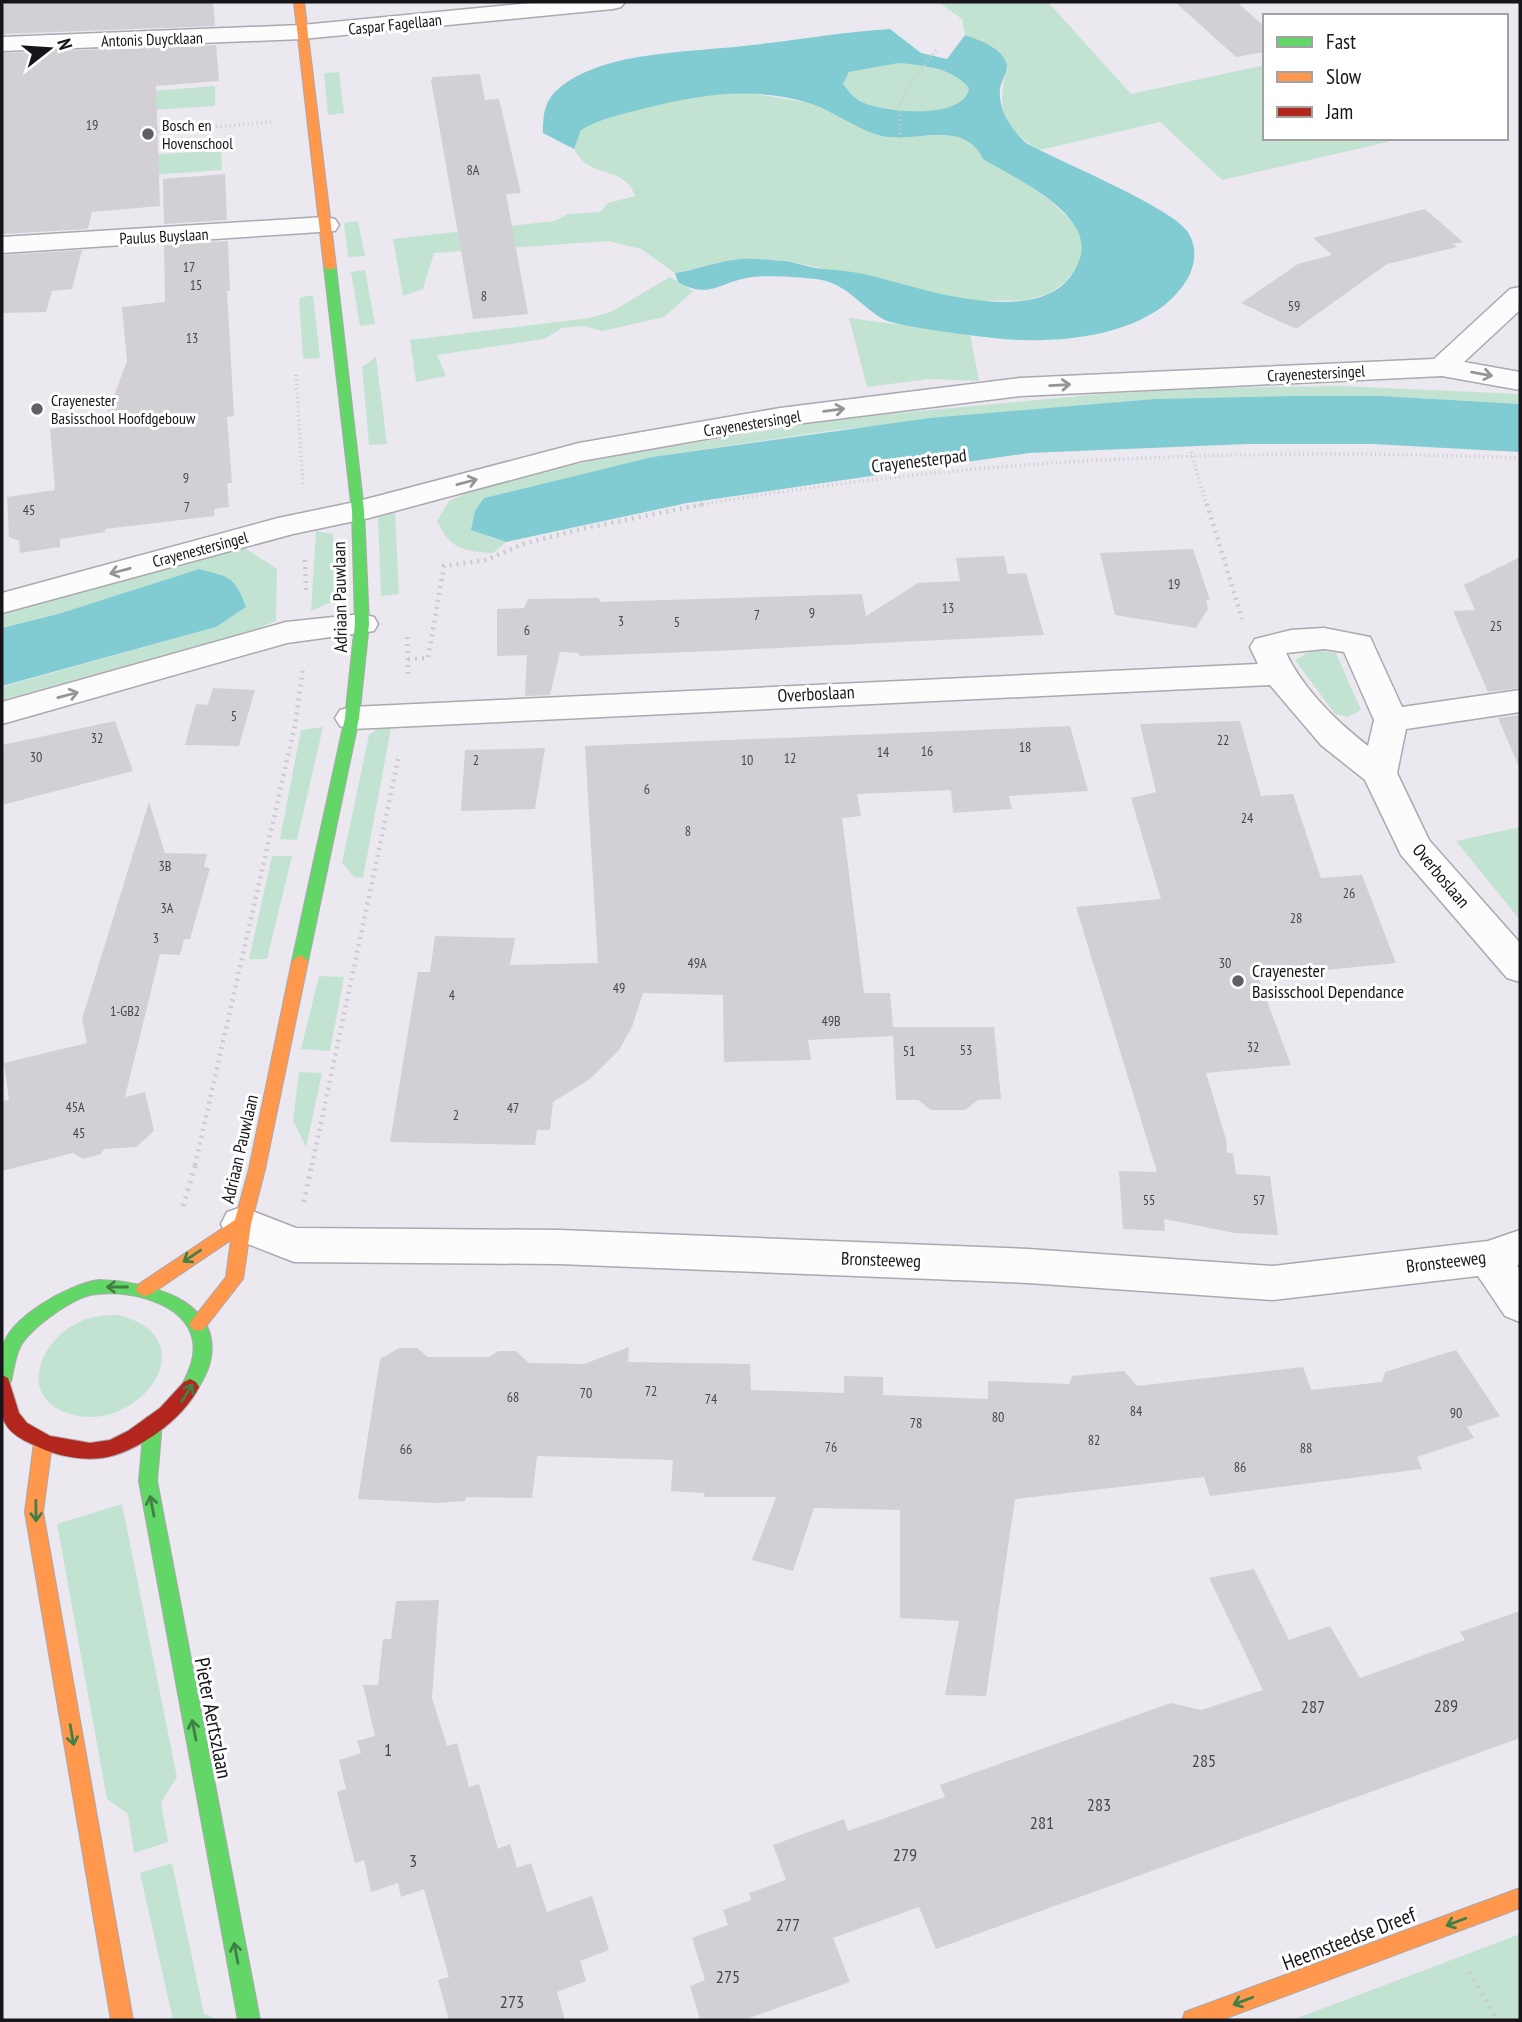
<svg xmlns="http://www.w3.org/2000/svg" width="1522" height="2022" font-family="'PT Sans Narrow',sans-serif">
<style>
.green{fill:#c3e3d2}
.water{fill:#80ccd2;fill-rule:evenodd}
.building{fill:#d2d0d5}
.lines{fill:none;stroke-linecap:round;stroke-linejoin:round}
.street-casing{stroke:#aba8af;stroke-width:3}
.fast-casing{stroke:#aba8af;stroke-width:2}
.slow-casing{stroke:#aba8af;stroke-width:2}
.jam-casing{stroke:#aba8af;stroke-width:2}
.path-far2{stroke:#cbcace;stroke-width:3.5;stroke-dasharray:1 3.5;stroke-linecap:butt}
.path-far1{stroke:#cbcace;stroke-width:4.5;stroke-dasharray:2 5;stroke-linecap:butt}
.path{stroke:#cbcace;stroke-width:5;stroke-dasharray:2 6;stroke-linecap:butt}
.street{fill:#fcfcfd;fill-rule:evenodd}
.fast{fill:#63d668;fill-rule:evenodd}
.slow{fill:#ff974d;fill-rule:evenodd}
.jam{fill:#b3261e;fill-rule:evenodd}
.oneway{stroke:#959497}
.oneway2{stroke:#417f45}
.poi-dot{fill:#615f65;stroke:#fff;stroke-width:2.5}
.labels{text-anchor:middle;stroke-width:6;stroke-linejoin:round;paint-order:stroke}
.number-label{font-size:14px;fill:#48464b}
.far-street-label{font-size:16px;fill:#17151a;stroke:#fff}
.far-poi-label{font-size:16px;fill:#17151a;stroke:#fff;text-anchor:start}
.street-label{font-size:18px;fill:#17151a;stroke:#fff}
.poi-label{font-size:18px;fill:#17151a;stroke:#fff;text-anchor:start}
.near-number-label{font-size:18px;fill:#48464b}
.near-street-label{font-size:21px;fill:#17151a;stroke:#fff}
</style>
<rect width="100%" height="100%" fill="#ebe8f0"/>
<path class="green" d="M938,2h110l83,92 134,-29v73h118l5,4 -166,38 -62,-58 -120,28c-36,-19 -46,-44 -32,-82l-12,-18 -31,-15 -3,-16z
M899,63c26,3 52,4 70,25 -4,33 -89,25 -111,12 -6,-4 -11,-11 -15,-16l6,-12z
M339,72l5,41 -16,2 -4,-42z
M215,86v20l-63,4v-19z
M738,91l72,12 72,33 78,-1 88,64 27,25 6,12 1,15 -5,18 -12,13 -17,12 -21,6 -55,1 -183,-40 -54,-2 -60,14 -34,-24 -33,-8 -174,12 -11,36 -20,7 -10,-57 162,-18 13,-7 32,-2 8,-9 27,-7c-10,-32 -45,-15 -61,-47l6,-19c47,-25 106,-33 158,-39z
M221,150l1,20 -73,5 1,-20z
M358,221l7,35 -17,1 -4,-34z
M365,270l10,54 -15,2 -9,-54z
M670,277l23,14 -29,26 -62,14 -18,-5 -22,2 -18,11 -107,16 9,21 -30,6 -6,-42 179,-22 22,-6z
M313,295l7,63 -17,1 -4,-61z
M849,318l121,16 9,47 -50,-2 -62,8z
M376,357l11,87 -18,1 -7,-78z
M1340,386l180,8v10l-138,-8 -227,3 -320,31 -183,27 -167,41 4,39 17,5 -13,11c-30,-2 -42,-3 -56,-32l12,-20 29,-13 120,-29 238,-40 265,-25 108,-6z
M395,511l4,83 -18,2 -3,-78z
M316,531l17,3 1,67 -23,10z
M245,548l32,21 -1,52 -22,9 -252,70v-13l214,-60 30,-20 -47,-38 -141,45 -56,14v-15z
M1312,650l24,3 25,57 -13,7 -13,-3 -40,-54z
M384,723h8l-29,155 -9,-1 -12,-14 27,-128z
M323,727l-26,113 -17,-1 21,-109z
M1520,827v93l-64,-79z
M272,856h20l-25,103h-18z
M319,976l25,1 -14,74 -29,-2z
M299,1072l23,1 -16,74 -13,-26z
M119,1315c93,25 16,123 -52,98 -50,-18 -26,-72 10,-90 13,-7 27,-8 42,-8z
M122,1504l55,273 -16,25 7,40 -34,11 -6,-39 -21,-15 -50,-275z
M172,1863l32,151 16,6h-47l-33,-147z
M1520,1934v86h-228z"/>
<path class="water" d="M890,29l31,24 26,6 18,-24c14,5 35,12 41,27 4,9 -5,18 -6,27 -2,21 11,40 26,54 34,19 143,63 161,88 10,14 9,30 2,45 -32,60 -127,68 -186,63 -19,-2 -107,-12 -120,-20 -23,-13 -36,-36 -67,-40 -19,-2 -44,-4 -63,-2 -31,3 -43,24 -75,5l-3,-9c19,-3 38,-10 57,-13 16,-3 36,0 53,1 10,1 20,5 31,7 17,2 35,3 52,7 54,13 187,62 212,-17 14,-45 -66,-80 -97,-99 -19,-40 -65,-16 -101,-23 -25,-6 -48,-25 -73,-33 -57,-17 -107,-9 -163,5 -23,6 -44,10 -65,22l-7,19 -31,-16c0,-17 1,-31 14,-43 47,-41 137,-37 195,-45 46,-5 92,-13 138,-16zM899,63c26,3 52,4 70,25 -4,33 -90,25 -111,12 -6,-4 -11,-11 -15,-16l6,-12z
M1296,396h86l138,8v48l-148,-8h-125l-218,9 -342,50 -181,39 -35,-12 4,-19 9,-13 168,-41 278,-39 225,-19z
M199,569c30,8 36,7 47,38l-30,20 -214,59v-58l56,-14z"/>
<path class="building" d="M2,2h211l2,24 -213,8z
M1175,2h62l28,25v25l-29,5z
M216,45l3,36 -63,5 4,120 -68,6 -4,17 -86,5v-181z
M480,74l5,26 14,-1 22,94 -15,1 22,120 -55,5 -42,-239 2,-3z
M225,174l2,46 -63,4 -1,-45z
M1425,209l38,33 -10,2 4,3 -70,17 -91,65 -55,-26 57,-39 34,-9 -19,-17z
M228,241l2,50h-3l7,125 -7,1 5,66h-5l2,24 -15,2v7l-109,13v3l-45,7v8l-40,6 -1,-12 -10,-4 -2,-40 48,-7 -5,-61 55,-9 22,-59 -5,-54 43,-5 -1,-57z
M82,250l-10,39 -20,2 -6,21 -44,1v-58z
M1193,549l17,51h-4l2,9 -12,19 -81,-13 -15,-62z
M1004,556l4,18 18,-1 18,62 -329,16 -135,5 -1,-3 -19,-1 -10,43 -25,1 2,-41 -30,1v-47l27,-1 4,-9 71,-1 1,4 262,-8 4,22 52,-33 42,-2 -4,-23z
M1520,557v131l-32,4 -35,-81 22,-1 -11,-25z
M213,688l42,2 -16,56 -54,-1 11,-41 12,1z
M1520,715v54l-22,-51z
M115,721l18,50 -131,34v-60z
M1240,721l21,75 32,-2 28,84 41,-3 34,88 -138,14 33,88 -85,8 20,66 1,14h6l3,21 34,2 8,59 -43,-2 -71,-14 1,12 -42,-2 -4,-58 38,1 -81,-265 85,-8 -30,-101 25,-6 -16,-68z
M1070,726l18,65 -79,5 3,13 -59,4 -2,-23 -94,4 4,22 -19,2 22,175h26l3,34h101l7,72 -23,1 -13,10h-34l-13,-10h-22l-3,-64 -85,4 3,20 -87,2 -1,-67 -80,-2 -11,34 -13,23 -29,29 -37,23 -3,28h-13l-2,15 -145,-3 28,-170h12l5,-36 80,2 -5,27 88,-2 -13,-217z
M545,748l-10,61 -74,2 4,-61z
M149,802l16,51 42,1 -3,13 6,1 -20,71h-6l-4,16 -20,-1 -35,143 20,-5 9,39 -18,16 -32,2 -3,5 -18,5 -10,-6 -71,18v-70l7,-1 -5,-37 83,-20 -5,-24z
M629,1347l-1,15 122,2 1,26 93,3v-17l39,1v18l105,4v-18l81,3 3,-8 52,-5 13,15 166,-19 8,23 71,-8 3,-10 71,-22 44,66 -33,11 7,11 -57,19 5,12 -212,27 -6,-19 -189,22 -29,197 -41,-1 14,-74 -59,-3v-108l-86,-2 -21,63 -41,-11 24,-63h-71l-1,-4 -33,-2 2,-31 -136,-4 -5,42 -66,-1 -1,4 -30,2 -77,-4 22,-140 19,-11h18l11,9h61l9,-6h18l13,12 55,1z
M1254,1569l35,71 41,-14 30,52 105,-38 -5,-8 60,-21v127l-584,211 -17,-42 -86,31 17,44 -106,38h-44l-10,-34 15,-6 -13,-42 36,-13 -5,-15 28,-10 -2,-7 37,-13 -13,-35 71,-26 4,12 97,-34 -5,-12 231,-82 30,7 62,-20 -54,-112z
M439,1600l-7,98 15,48 10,-3 12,44 10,-3 19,65 12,-5 7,24 14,-5 16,49 45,-16 17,54 -29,11 6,20 -29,11 8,28h-116l-11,-40 11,-3 -25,-88 -23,8 -3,-14 -27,9 -7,-32 -9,3 -18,-71 9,-3 -7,-29 22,-7 -4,-12 18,-5 -12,-51h15l5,-46h8l5,-38z"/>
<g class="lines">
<defs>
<path id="street" d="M541,2h84l-4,5 -8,2 -311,30 -300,12v-14l300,-12z
M325,217l10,2 4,6 -4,6 -333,22v-16z
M1520,287v23l-56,52 56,10v18l-78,-14 -422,20 -240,30 -199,35 -212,57 -76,16 -291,79v-20l276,-75 77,-16 224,-59 201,-35 240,-30 414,-19 76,-70z
M362,614l12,3 4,7 -4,7 -87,12 -285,81v-22l284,-80z
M1324,628l46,9 32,70 118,-17v22l-114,17 -9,44 32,67 91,103v39l-13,-4 -106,-123 -36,-75 -44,-35 -51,-60 -918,44 -12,-3 -5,-8 5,-8 12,-3 906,-43 -8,-17 5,-8 36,-9zM1324,649l20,3 30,68 -6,26c-31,-24 -65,-57 -82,-93z
M242,1207l54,21 263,2 469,19 245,17 215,-25 32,-11v34l-3,1 3,5v52l-15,-6 -27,-40 -205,24 -245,-17 -469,-19 -265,-2 -67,-26 -6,-12 6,-12z"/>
<path id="fast" d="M330,264l6,3 28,244 5,113 -10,94 -51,243 -8,6 -8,-6 53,-243 10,-94 -3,-113 -28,-244z
M99,1280c46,1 125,19 111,82 -2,10 -9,21 -14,30l-6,3 -6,-3 -3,-5c7,-14 15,-29 12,-46 -7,-40 -70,-53 -103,-46 -20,5 -58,32 -69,50 -6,11 -7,24 -10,36l-3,5 -6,2c0,-12 -2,-26 0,-38 5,-32 67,-66 97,-70z
M153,1415l6,2 3,6 -5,58 103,539h-22l-99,-539 5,-58 3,-6z"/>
<path id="slow" d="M294,2h10l32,265 -6,3 -6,-3z
M300,955l8,6 -43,208 -14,55 -8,55 -39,50 -6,2 -6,-2 -3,-5 37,-47 5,-37 -80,54 -6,2 -6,-2 -3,-5 3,-5 96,-64 14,-51 43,-208z
M43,1435l6,2 3,6 -9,69 90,508h-22l-86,-508 9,-69 3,-6z
M1520,1888v20l-299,112h-39l3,-8 8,-3z"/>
<path id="jam" d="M2,1375l6,3 11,35 8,10 23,13 40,7 20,-3 18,-9 32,-23 24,-26 6,-3 6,3 3,5c-16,32 -62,66 -97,71 -23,3 -48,-3 -68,-13 -12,-5 -27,-13 -31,-27 -3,-12 -2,-30 -1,-43z"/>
</defs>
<use href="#street" class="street-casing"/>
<use href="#fast" class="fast-casing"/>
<use href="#slow" class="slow-casing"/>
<use href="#jam" class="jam-casing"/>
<path class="path-far2" d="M158,132l114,-10
M901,143l-2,-38 14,-26 25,-31
M296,375l7,110
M1191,452l16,54
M694,506c274,-48 548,-59 826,-48"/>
<path class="path-far1" d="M1207,504l35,115
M305,560l1,34
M407,637l1,40
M408,659l20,-1 16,-92 42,-6 37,-16 58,-15 123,-25
M195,1165l100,-440 8,-56
M312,1165l87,-410"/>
<path class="path" d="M304,1202l8,-39
M183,1206l13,-43
M1470,1972l27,48"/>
<use href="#street" class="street"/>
<use href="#fast" class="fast"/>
<use href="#slow" class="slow"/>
<use href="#jam" class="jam"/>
</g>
<defs><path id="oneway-shaft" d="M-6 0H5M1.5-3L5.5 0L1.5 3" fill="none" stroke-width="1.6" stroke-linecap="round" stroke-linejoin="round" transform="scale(1.75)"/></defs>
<g class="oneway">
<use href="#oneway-shaft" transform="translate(1482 374) rotate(10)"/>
<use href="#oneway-shaft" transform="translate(1060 385) rotate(-3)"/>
<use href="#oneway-shaft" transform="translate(834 410) rotate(-7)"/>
<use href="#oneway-shaft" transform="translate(467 482) rotate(-15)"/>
<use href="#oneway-shaft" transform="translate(120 571) rotate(165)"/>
<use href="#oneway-shaft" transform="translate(68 695) rotate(-15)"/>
</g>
<g class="oneway2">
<use href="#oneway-shaft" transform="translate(192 1256) rotate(146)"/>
<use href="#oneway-shaft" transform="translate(117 1287) rotate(-180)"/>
<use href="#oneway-shaft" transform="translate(187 1393) rotate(-58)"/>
<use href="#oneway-shaft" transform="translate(152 1506) rotate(-101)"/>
<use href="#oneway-shaft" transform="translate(36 1511) rotate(89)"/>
<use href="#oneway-shaft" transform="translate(194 1730) rotate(-101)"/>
<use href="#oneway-shaft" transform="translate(72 1735) rotate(80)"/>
<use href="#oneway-shaft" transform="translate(1456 1922) rotate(159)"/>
<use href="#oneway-shaft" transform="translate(236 1953) rotate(-101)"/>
<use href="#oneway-shaft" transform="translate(1243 2001) rotate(159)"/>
</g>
<g class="poi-dot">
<circle cx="148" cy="134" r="7"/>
<circle cx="37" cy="409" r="7"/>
<circle cx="1238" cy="981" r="7"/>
</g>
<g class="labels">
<g class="number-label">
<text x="92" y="130">19</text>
<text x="473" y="175">8A</text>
<text x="189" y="272">17</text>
<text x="196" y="290">15</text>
<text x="484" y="301">8</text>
<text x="1294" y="311">59</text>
<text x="192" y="343">13</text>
<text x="186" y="483">9</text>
<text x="187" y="512">7</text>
<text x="29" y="515">45</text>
<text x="1174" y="589">19</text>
<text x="948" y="613">13</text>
<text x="812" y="618">9</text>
<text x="757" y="620">7</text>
<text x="621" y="626">3</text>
<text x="677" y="627">5</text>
<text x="1496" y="631">25</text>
<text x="527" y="635">6</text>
<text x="234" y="721">5</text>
<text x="97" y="743">32</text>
<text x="1223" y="745">22</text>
<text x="1025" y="752">18</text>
<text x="927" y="756">16</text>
<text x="883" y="757">14</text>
<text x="36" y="762">30</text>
<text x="790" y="763">12</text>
<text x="476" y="765">2</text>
<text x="747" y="765">10</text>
<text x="647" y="794">6</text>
<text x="1247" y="823">24</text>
<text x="688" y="836">8</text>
<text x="165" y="871">3B</text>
<text x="1349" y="898">26</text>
<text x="167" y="913">3A</text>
<text x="1296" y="923">28</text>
<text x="156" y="943">3</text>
<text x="697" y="968">49A</text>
<text x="1225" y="968">30</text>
<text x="619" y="993">49</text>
<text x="452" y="1000">4</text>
<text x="125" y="1016">1-GB2</text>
<text x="831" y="1026">49B</text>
<text x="1253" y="1052">32</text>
<text x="966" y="1055">53</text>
<text x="909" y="1056">51</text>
<text x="75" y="1112">45A</text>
<text x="513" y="1113">47</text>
<text x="456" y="1120">2</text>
<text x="79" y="1138">45</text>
<text x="1149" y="1205">55</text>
<text x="1259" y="1205">57</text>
<text x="651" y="1396">72</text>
<text x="586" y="1398">70</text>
<text x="513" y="1402">68</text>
<text x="711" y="1404">74</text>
<text x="1136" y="1416">84</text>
<text x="1456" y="1418">90</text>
<text x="998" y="1422">80</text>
<text x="916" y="1428">78</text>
<text x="1094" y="1445">82</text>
<text x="831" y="1452">76</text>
<text x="1306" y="1453">88</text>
<text x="406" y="1454">66</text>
<text x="1240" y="1472">86</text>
</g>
<g class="far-street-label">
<text transform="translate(395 24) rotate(-6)" y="6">Caspar Fagellaan</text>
<text transform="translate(152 39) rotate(-2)" y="6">Antonis Duycklaan</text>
<text transform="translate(164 236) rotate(-3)" y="6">Paulus Buyslaan</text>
<text transform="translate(1316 373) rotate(-3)" y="6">Crayenestersingel</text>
<text transform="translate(752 423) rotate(-9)" y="6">Crayenestersingel</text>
<text transform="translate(200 549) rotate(-15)" y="6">Crayenestersingel</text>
</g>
<g class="far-poi-label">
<text x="162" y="131">Bosch en<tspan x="162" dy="18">Hovenschool</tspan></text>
<text x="51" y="406">Crayenester<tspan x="51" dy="18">Basisschool Hoofdgebouw</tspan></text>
</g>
<g class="street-label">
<text transform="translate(919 461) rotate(-7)" y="6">Crayenesterpad</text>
<text transform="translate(340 597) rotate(-91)" y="6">Adriaan Pauwlaan</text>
<text transform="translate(816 694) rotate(-3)" y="6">Overboslaan</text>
<text transform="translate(1441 876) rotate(50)" y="6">Overboslaan</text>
<text transform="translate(240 1149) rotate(-77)" y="6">Adriaan Pauwlaan</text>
<text transform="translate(881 1260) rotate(2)" y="6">Bronsteeweg</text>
<text transform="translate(1446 1262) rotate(-7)" y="6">Bronsteeweg</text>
</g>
<g class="poi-label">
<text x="1252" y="977">Crayenester<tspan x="1252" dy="21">Basisschool Dependance</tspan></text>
</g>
<g class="near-number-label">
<text x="1446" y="1712">289</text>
<text x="1313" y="1713">287</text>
<text x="388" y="1756">1</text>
<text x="1204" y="1767">285</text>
<text x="1099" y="1811">283</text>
<text x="1042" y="1829">281</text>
<text x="905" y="1861">279</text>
<text x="413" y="1867">3</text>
<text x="788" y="1931">277</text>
<text x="728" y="1983">275</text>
<text x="512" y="2008">273</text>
</g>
<g class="near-street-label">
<text transform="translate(213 1718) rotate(79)" y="7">Pieter Aertszlaan</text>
<text transform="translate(1349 1939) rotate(-21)" y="7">Heemsteedse Dreef</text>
</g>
</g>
<rect width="1522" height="2022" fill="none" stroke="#17151a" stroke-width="7"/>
<rect x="1263" y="14" width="245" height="126" fill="#ffffff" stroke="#a2a1a3" stroke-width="2"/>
<rect x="1277" y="37" width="35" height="10" fill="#63d668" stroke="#a2a1a3" stroke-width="2"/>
<text x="1326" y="49" font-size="21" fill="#17151a">Fast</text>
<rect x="1277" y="72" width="35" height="10" fill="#ff974d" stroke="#a2a1a3" stroke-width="2"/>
<text x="1326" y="84" font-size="21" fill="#17151a">Slow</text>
<rect x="1277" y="107" width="35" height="10" fill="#b3261e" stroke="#a2a1a3" stroke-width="2"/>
<text x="1326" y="119" font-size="21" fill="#17151a">Jam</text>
<g transform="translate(49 49) rotate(73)" stroke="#ffffff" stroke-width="5" paint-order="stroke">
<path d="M0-5L12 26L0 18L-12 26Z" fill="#17151a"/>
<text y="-10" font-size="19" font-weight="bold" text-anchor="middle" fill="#17151a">N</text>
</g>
</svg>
